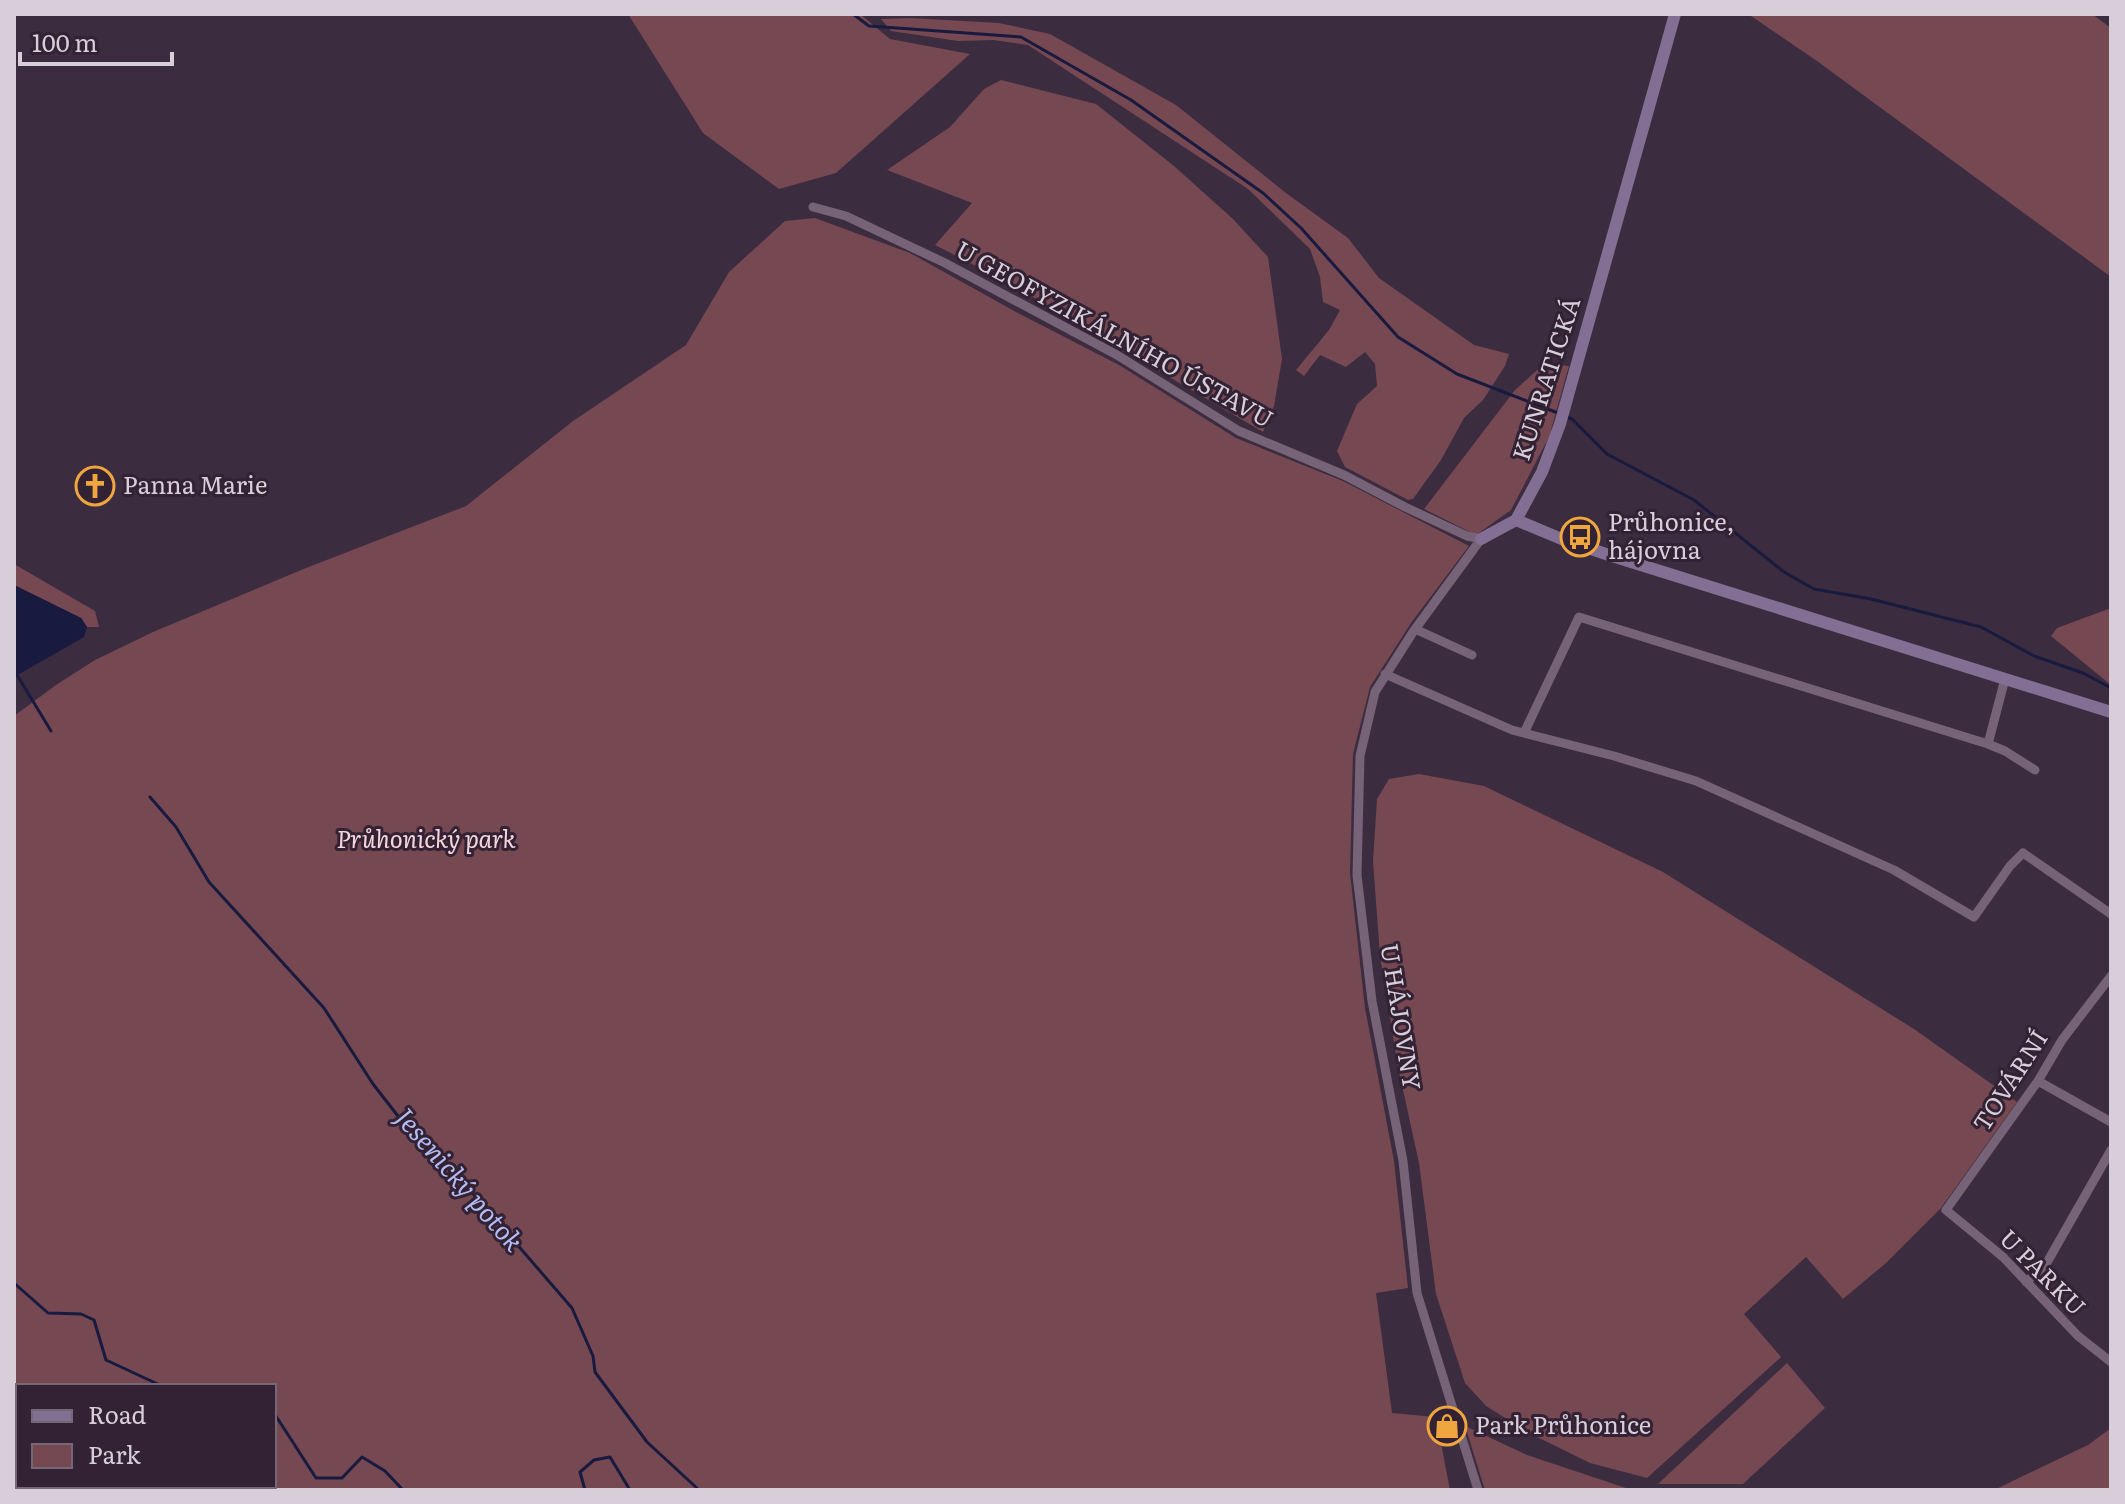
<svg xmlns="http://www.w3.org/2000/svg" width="2125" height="1504" font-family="Literata,serif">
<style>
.green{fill:#754852;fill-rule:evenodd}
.water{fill:#191a3f}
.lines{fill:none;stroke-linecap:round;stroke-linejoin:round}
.stream{stroke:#191a3f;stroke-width:3}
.street{stroke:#766378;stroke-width:9}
.secondary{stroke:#846f94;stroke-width:12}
.labels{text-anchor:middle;stroke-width:6;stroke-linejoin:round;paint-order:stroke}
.street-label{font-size:24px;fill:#d8ceda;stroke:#322234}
.poi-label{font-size:24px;fill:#d8ceda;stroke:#322234;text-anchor:start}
.park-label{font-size:24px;font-style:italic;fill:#f8d5dc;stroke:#322234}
.water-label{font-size:26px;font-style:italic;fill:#b4bcf3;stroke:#322234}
</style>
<rect width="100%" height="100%" fill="#3c2c3f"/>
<path class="green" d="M628,14h232l30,25 80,15 -134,119 -57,16 -76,-56z
M1748,14h344l19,14v249l-294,-216z
M910,18l89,5 51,11 126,71 110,88 62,45 31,40 95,67 35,9 -4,12 -22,34 -19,18 -23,42 -28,39 -5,1 -63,-33 -8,-16 20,-47 20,-18 -2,-22 -10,-12 -19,15 -26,-12 -16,21 -8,-6 33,-40 11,-20 -17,-8 -3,-25 -10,-28 -62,-60 -220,-144 -35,-5 -35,1 -67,-10 -10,-12z
M1001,80l95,24 78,62 59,53 35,38 14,102 -8,47 -11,26 -254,-149 -74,-38 37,-42 -85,-33 63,-43 34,-38z
M815,218l95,35 106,59 103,53 117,73 107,43 126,65 -58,77 -41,64 -17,67 -3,119 15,135 29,153 14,127 -32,5 16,120 44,4 14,73h-1436v-774l42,-31 39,-25 58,-28 153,-64 160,-62 107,-85 113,-76 43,-73 56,-51zM18,1386h256v100h-256z
M1545,363l24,3 -20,71 -38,73 -35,25 -52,-26 91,-119z
M14,564l81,47 4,16h-12l-6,-9 -67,-33z
M2111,608v77l-60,-49 6,-8z
M1419,774l65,12 179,86 251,157 103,73 -76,106 -55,55 -43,36 -37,-42 -62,57 37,43 -134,121 -57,-15 -61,-30 -43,-27 -21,-23 -29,-89 -17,-131 -21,-96 -18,-111 -7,-95 4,-62 12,-20z
M1787,1363l38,45 -82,76h-85z
M1465,1426l62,29 105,35h-147z
M2111,1428v62h-117l94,-45z"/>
<path class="water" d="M14,585l67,33 6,9 -3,10 -70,40z"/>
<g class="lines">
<path class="stream" d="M853,14l16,12 152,11 110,63 132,93 38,35 97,109 59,37 101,39
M1565,416l7,3 35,35 87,46 90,72 30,17 57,10 110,28 53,29 49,17 28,15
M14,670l37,61
M150,797l26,30 33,55 115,126 49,76 46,59 31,24 122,141 21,48 2,16 52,70 52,48
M14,1283l34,30 33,1 13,6 12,40 56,26
M274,1413l42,65h26l20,-21 23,14 18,19
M585,1490l-5,-18 14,-12 16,-3 20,33"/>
<path class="street" d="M813,207l33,9 99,47 172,92 122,76 105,44 61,32 62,29 14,3 -68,93 -38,60 -15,64 -3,119 15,126 31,160 14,132 61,197
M1415,629l57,26
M1385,674l127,56 102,26 82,25 198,89 80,47 36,-51 13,-13 88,61
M1524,733l55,-116 409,127 17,7 30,19
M1988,744l17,-65
M2111,976l-49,64 -24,41 -92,129 57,47 75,79 33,26
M2038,1081l73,41
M2026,1282l19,-16 66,-116"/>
<path class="secondary" d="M1516,520l48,20 48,16 499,156
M1516,520l26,-48 18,-48 115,-410
M1481,539l35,-19"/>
</g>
<defs>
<symbol id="church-ring" viewBox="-11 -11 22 22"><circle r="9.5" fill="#322234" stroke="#f0a63f" stroke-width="1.5"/><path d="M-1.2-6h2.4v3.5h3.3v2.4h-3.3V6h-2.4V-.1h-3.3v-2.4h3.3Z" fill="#f0a63f"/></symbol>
<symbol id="bus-ring" viewBox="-11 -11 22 22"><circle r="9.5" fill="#322234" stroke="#f0a63f" stroke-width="1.5"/><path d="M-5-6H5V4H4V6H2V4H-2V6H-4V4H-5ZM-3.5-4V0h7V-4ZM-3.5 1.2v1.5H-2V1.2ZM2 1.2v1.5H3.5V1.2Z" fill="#f0a63f"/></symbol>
<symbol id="shop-ring" viewBox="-11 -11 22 22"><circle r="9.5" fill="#322234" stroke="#f0a63f" stroke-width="1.5"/><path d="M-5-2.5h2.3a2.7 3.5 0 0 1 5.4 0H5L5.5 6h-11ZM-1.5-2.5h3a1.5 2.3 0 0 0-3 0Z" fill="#f0a63f"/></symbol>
</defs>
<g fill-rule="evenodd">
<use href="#church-ring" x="73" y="464" width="44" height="44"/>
<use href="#bus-ring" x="1558" y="515" width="44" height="44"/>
<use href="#shop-ring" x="1425" y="1404" width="44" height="44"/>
</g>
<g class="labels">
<g class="street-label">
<text transform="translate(1114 335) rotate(29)" y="8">U GEOFYZIKÁLNÍHO ÚSTAVU</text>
<text transform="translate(1547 379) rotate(-72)" y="8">KUNRATICKÁ</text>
<text transform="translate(1400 1017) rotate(81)" y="8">U HÁJOVNY</text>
<text transform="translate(2011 1081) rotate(-57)" y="8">TOVÁRNÍ</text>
<text transform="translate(2042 1273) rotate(45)" y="8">U PARKU</text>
</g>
<g class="poi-label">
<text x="123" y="494">Panna Marie</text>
<text x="1608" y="531">Průhonice,<tspan x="1608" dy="28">hájovna</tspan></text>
<text x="1475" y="1434">Park Průhonice</text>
</g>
<g class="park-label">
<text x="426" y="848">Průhonický park</text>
</g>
<g class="water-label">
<text transform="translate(459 1180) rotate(49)" y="9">Jesenický potok</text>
</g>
</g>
<rect width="2125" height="1504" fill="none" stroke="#d8ceda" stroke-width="32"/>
<rect x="16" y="1384" width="260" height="104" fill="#322234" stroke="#746776" stroke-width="2"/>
<rect x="32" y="1410" width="40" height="12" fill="#846f94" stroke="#746776" stroke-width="2"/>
<text x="88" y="1424" font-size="24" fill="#d8ceda">Road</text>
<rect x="32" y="1444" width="40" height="24" fill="#754852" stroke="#746776" stroke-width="2"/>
<text x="88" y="1464" font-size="24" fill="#d8ceda">Park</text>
<path d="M20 52v12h152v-12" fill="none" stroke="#d8ceda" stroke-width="4"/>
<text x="32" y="52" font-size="24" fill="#d8ceda" stroke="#322234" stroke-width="6" paint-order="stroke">100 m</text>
</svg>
